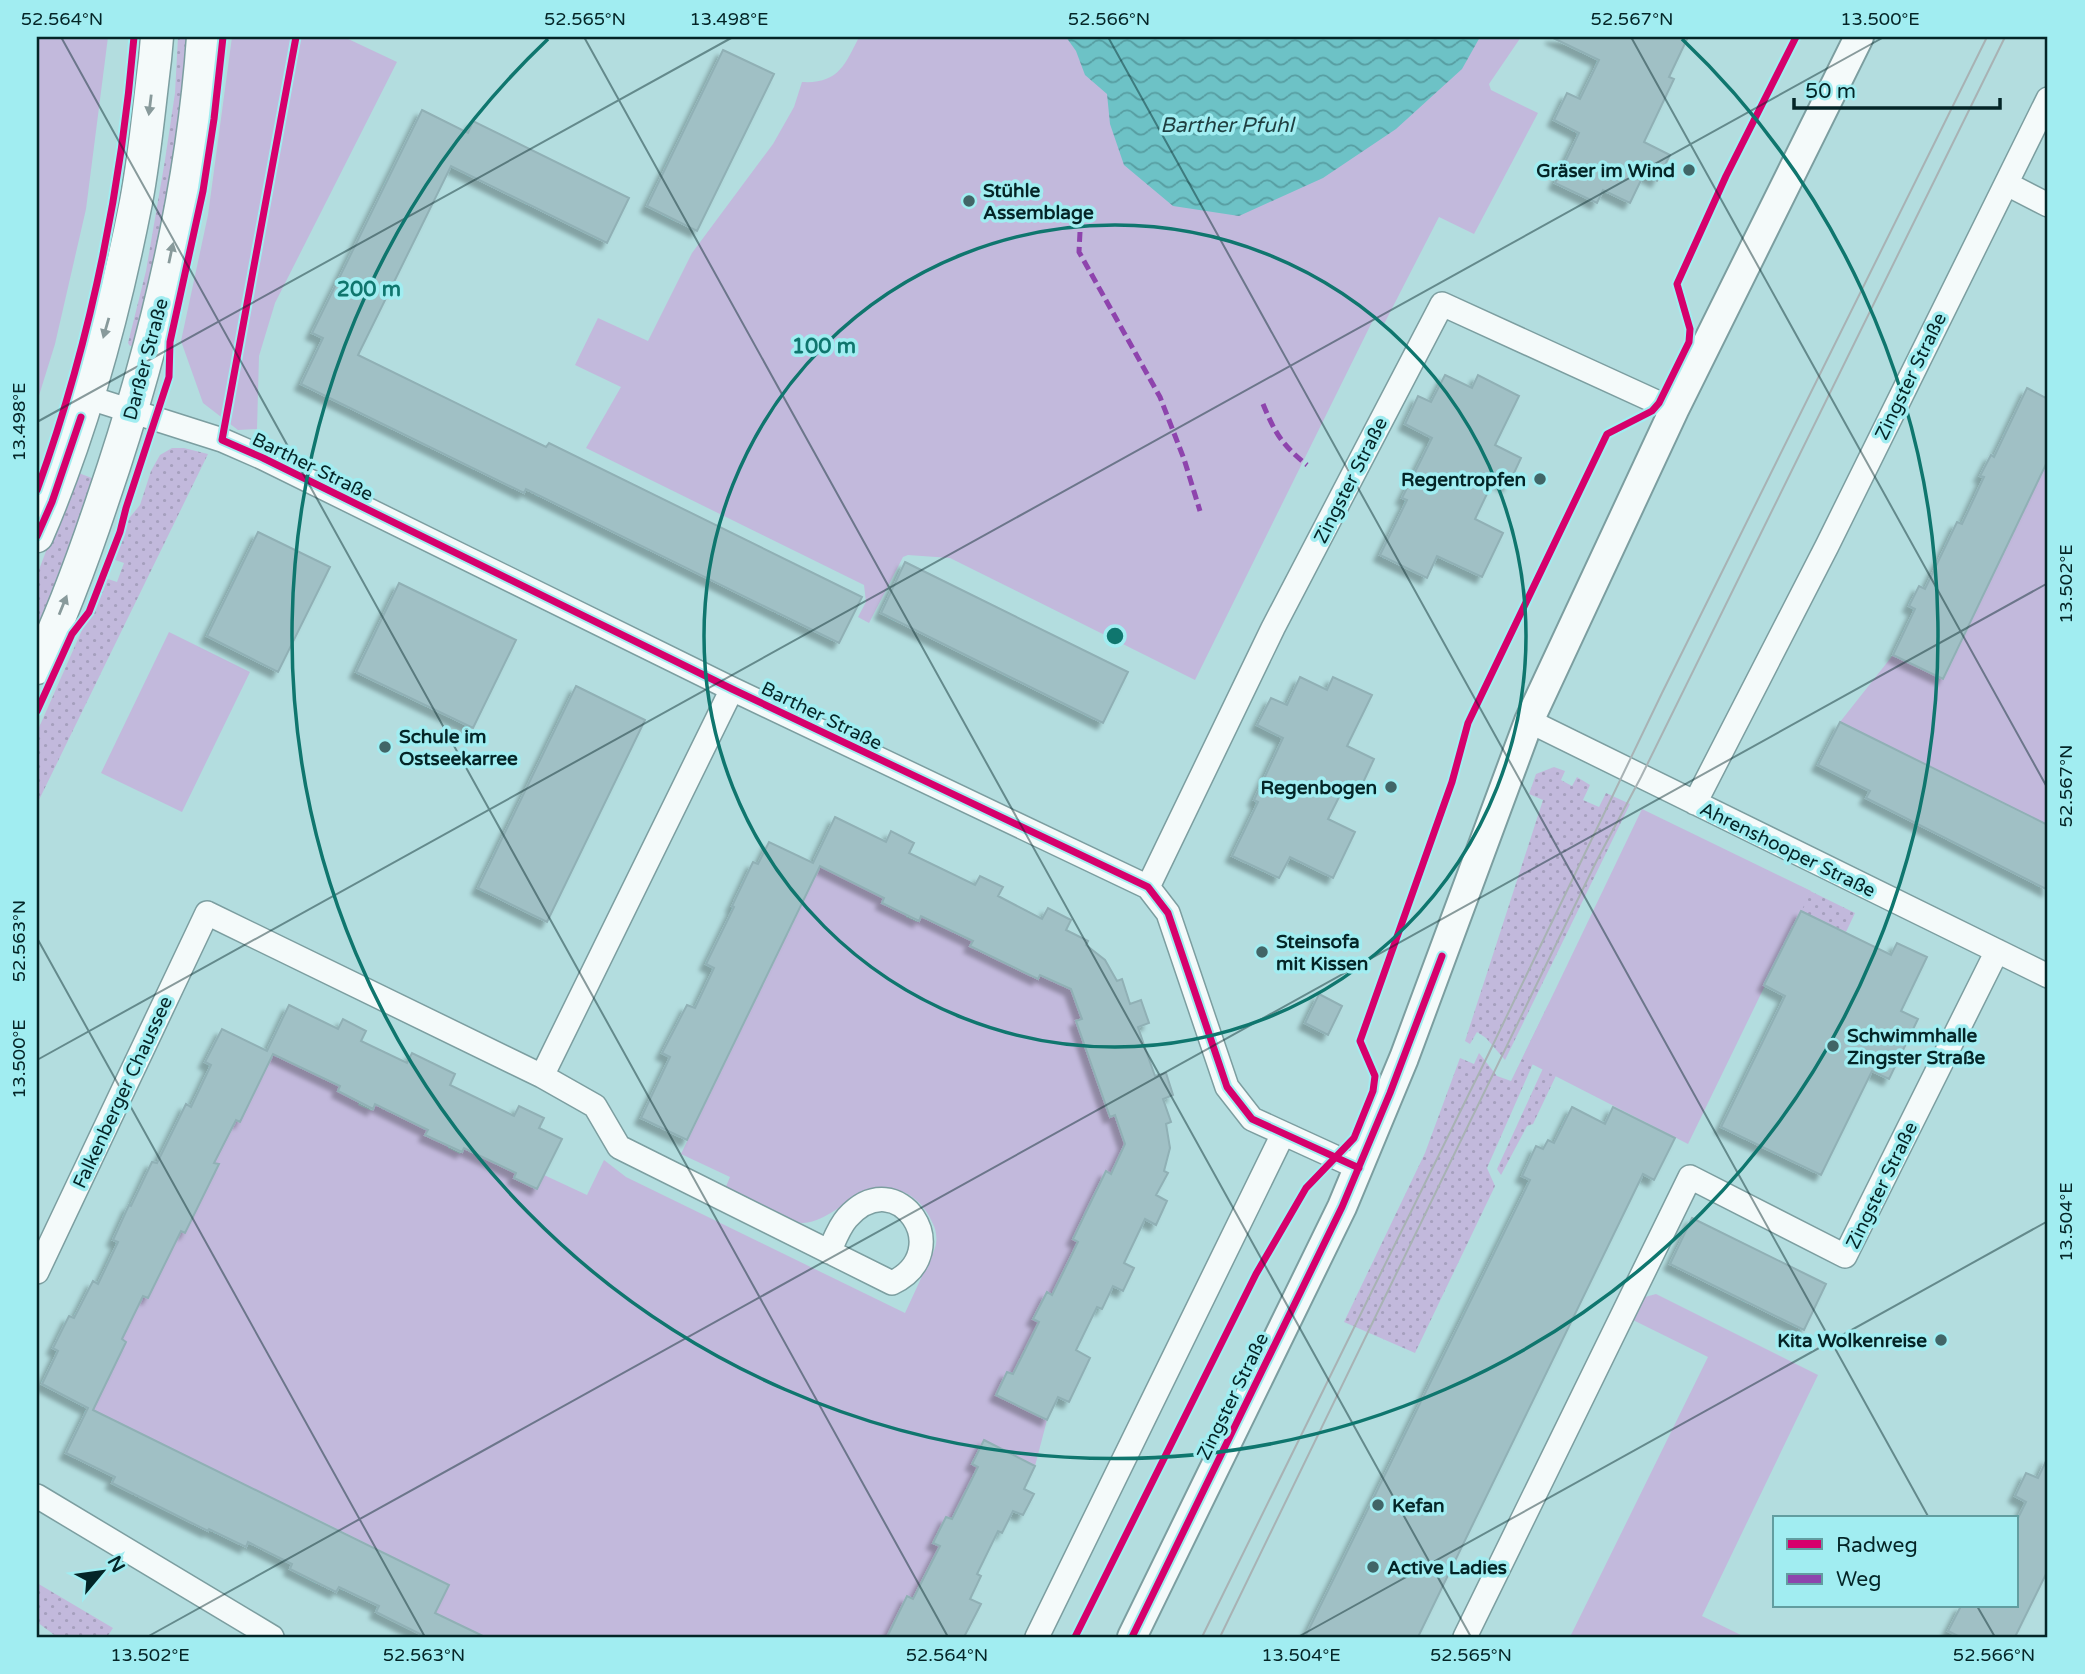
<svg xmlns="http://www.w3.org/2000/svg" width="2085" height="1674" font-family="'Varela Round',sans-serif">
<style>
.grass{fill:url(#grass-dots)}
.park{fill:#c2b9dc}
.water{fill:url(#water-waves)}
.building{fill:#a0c0c5;stroke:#90b0b5;stroke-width:2;filter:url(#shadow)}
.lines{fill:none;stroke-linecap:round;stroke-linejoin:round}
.minor-casing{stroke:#7c9ea0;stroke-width:26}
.tertiary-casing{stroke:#7c9ea0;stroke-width:32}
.secondary-casing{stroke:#7c9ea0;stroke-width:35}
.minor{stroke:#f4fafa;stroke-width:23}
.tertiary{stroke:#f4fafa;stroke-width:28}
.secondary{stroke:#f4fafa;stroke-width:32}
.tram{stroke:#a8b2b4;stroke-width:2}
.quiet{stroke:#8e44ad;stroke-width:5;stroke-dasharray:10 5;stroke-linecap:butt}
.cycleway-casing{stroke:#a1edf1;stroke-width:11}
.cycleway{stroke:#d6006c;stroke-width:7}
.oneway{fill:#889a9b}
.ticks{fill:none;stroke:#042527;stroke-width:2;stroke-opacity:0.45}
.ring{fill:none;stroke:#0f766e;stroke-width:3.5}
.poi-dot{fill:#416567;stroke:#a1edf1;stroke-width:2.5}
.labels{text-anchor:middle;stroke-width:7;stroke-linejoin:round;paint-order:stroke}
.poi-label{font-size:19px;font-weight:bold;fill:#042527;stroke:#a1edf1;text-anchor:start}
.street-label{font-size:19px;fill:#042527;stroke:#a1edf1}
.water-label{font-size:21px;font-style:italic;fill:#1f3f41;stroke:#a1edf1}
.centre{fill:#0f766e;stroke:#a1edf1;stroke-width:3.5}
.ring-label{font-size:21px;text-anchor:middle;font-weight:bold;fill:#0f766e;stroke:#a1edf1;stroke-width:7;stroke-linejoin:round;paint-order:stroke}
.neatline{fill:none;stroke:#042527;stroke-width:2.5}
.ticks-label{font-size:18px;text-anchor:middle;fill:#042527}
</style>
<defs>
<pattern id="grass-dots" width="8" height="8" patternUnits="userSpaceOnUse" patternTransform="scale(1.75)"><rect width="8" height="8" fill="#c2b9dc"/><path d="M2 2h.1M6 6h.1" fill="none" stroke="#a59fbd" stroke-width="1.8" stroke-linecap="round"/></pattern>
<pattern id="water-waves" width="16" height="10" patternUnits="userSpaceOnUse" patternTransform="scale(1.75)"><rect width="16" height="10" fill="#6dc2c6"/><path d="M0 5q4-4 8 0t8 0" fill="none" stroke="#579da1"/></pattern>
<filter id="shadow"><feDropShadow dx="-6" dy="6" stdDeviation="2" flood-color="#0004"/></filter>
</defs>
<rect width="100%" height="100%" fill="#b3dddf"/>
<path class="grass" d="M178,37h10l-5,54 -14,105 -33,149 -6,1 -2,-3 18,-72 19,-111 10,-67z
M172,448h12l24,6 -171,350v-72l68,-154 12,4 7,-19 -12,-4 14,-37 14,-17 11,-34 9,-16z
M76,472l21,8 -28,74 -32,78v-57z
M1554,767l11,4 -4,9 11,6 5,-9 13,8 -7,15 16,7 7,-14 24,11 -125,256 -19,-22 -9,-6 -7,12 -5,-3 78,-241 -14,-6 7,-20z
M1800,886l55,27 -9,19 -45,-21 -37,74z
M1548,1005l-2,29 -59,134 8,18 -80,167 -71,-31 81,-169 35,-95 14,6 5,-11 18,23 14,5z
M1573,1040l-40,84 -6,2 -26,49 -4,-6 58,-127z
M37,1583l76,45 -6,9h-50l-20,-15z"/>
<path class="park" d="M37,37h71l-22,172 -31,135 -18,58z
M232,37h112l53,25 -122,241 -16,53 -2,73 -19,1 -35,-27 -22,-62 27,-126z
M859,37h662l-32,47 2,6 47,23 -64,121 -35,-17 -55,107 -10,-6 -179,362 -245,-122 -42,-3 -5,2 -34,66 -11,-6 8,-15 -2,-17 -278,-137 35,-61 -46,-22 23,-47 50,23 44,-88 81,-109 21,-37 8,-25c36,2 43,-17 57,-45z
M2048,460v365l-5,-3 -2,4 -19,-14 -182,-90 53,-67 51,24z
M169,632l81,40 -68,140 -81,-39z
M1642,809l169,82 -123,253 -166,-85z
M820,866l64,32 -2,5 24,12v2l11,5 4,-6 52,25 -2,5 67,33 2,-4 28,7 14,37 -5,2 33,95 5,-1 8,23 4,-1 -1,15 -4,-1 -11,23 -6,-3 -32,68 5,3 -26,53 -6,-2 -12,26 5,3 -26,52 -6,-2 -11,23 51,25 -12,46 -51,-25 -6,26 -26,52 -6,-2 -13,26 7,3 -27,53 -6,-2 -20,40h-402l-27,-13 -25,-6 15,-34 -133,-66 -2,5 -20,-15 -90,-44 -3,4 -19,-15 -88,-43 33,-68 -4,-3 21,-43 5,2 33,-67 4,1 33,-67 -4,-2 22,-43 37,-66 67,32 -2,5 21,11 -1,3 14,6 3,-7 53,26 -2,5 22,11v2l12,6 4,-6 52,25 -2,5 23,11 7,-14 43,20 17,-35 22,17 279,136c8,-17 15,-33 23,-49 2,-6 7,-13 8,-20 1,-6 0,-15 -3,-20 -11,-27 -35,-42 -64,-33 -24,8 -40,30 -66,32 -17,1 -61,-26 -78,-34l5,-12 -49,-23 96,-198 -4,-2 10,-22 5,2z
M1656,1294l162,81 -116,241 43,21h-175l138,-280 -75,-37 12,-23z"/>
<path class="water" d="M1066,37h414l-18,32 -66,60 -73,49 -84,38 -66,-10 -49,-41 -14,-41 -3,-30 -22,-19 -9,-24z"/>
<path class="building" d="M1551,37h137l-19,40 5,2 -30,63 26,13 -13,26 -13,-7 -14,29 -27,-13 -6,13 -42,-20 24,-50 -25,-13 13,-27 13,6 19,-39z
M723,50l51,24 -77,157 -50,-25z
M422,110l46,23 5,-12 156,77 -22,45 -156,-77 -93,189 188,92 3,-4 313,154 -23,46 -313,-154 -2,4 -223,-109 22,-46 -11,-5z
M1445,375l27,13 6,-13 41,21 -24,49 26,13 -13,28 -14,-7 -19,40 28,14 -21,44 -45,-21 -10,22 -47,-23 27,-55 -5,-2 30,-60 -27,-14 13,-28 13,6z
M2027,388l21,11v61l-105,219 -50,-24 22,-46 -6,-3 10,-20 6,3 32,-67 5,2 22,-47 -4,-1 11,-21 3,2z
M258,532l72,35 -52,105 -71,-36z
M905,562l223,110 -25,51 -222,-110z
M399,583l117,57 -43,88 -117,-56z
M1300,677l27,13 6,-13 39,18 -25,51 27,13 -13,28 -14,-6 -19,38 27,13 -22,46 -43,-21 -11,21 -47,-22 26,-54 -4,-2 29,-62 -26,-13 14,-27 16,7z
M576,686l69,34 -98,202 -69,-34z
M1840,722l208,103v65l-182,-92 4,-7 -52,-26z
M835,817l51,25 5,-11 23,12 -5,10 66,32 5,-9 23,11 -5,9 44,23 6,-11 23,12 -5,10 22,11 -2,4 19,15 12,21 5,-2 8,25 11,-4 8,23 -11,4 8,24 9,25 11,-3 7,22 -10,4 8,23 -5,2 4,24 -6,23 4,2 -12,22 11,6 -11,24 -11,-6 -21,44 10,5 -11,23 -10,-5 -11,23 -5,-2 -21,43 14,8 -21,44 -11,-5 -11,23 -51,-25 11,-23 6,2 26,-52 -6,-3 14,-27 5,3 26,-53 -5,-3 11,-23 22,-45 5,3 14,-30 -10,-29 -5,2 -34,-96 6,-2 -11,-30 -31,-14 -2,4 -68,-33 3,-5 -52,-25 -2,5 -37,-18 2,-5 -64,-32 -133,274 -46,-22 29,-61 -8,-4 25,-48 8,3 19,-40 -8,-4 28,-57 -2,-1 21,-44 5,2 11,-22 44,21z
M1801,911l90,44 6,-12 30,14 -26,54 17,8 -29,60 -17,-8 -51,104 -100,-48 64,-131 -21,-11z
M1319,994l23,12 -14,29 -23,-12z
M289,1005l49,24 5,-10 23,12 -5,10 46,22 5,-10 43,21 -5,11 64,31 5,-10 25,12 -5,10 23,11 -25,50 -23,-11 2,-5 -52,-25 -2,4 -37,-17 3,-5 -53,-26 -2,5 -35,-18 2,-5 -67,-32 -33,68 -4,-2 -22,43 5,1 -34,69 -4,-2 -33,67 -5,-2 -21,43 4,3 -33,68 356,175 -14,28 50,24h-59l-50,-25 3,-6 -40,-19 -3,5 -46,-23 2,-5 -44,-22 -2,5 -37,-18 -1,2 -96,-48 3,-6 -49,-24 22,-45 -46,-24 16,-33 -5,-3 16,-32 5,2 19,-37 5,3 20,-42 -5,-2 16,-35 2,1 21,-44 5,1 29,-59 5,3 20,-42 -6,-3 17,-33 45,22z
M1572,1107l33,17 8,-17 62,31 -21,42 -11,-6 -225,463h-113l225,-457 -8,-4 14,-30 7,3 5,-9 6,3z
M1692,1218l134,66 -22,46 -134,-66z
M984,1440l51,26 -11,23 10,5 -11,21 -10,-4 -11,22 -4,-2 -21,43 4,2 -11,23 11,5 -17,33h-77l20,-41 6,3 27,-53 -7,-3 13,-26 6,2 26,-52 -6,-3z
M2048,1457v113l-33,67h-55l-12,-6 13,-25h56v-86l9,-18 -11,-6 11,-23 12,5z"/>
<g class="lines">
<defs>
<path id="minor" d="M2007,184l41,21
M87,397l135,43 41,18 469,231 416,198 20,26 59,174 25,32 107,49
M1529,721l519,255
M1695,803l132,-257 221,-447
M1148,887l125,-259 169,-324 232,106
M542,1076l190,-387
M37,1272l170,-359 335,163 53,30 24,41 273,136c66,-31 6,-122 -45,-65 -8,9 -13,23 -18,34
M37,1496l235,141
M1037,1637l246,-503
M1465,1637l225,-460 155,79 152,-305"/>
<path id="tertiary" d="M1132,1637l210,-430 62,-149 125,-337 145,-311 185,-373"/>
<path id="secondary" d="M37,536c45,-104 77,-222 99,-334 9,-47 13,-95 19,-143l2,-22
M37,668c26,-54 47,-112 66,-169 51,-149 89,-305 100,-462"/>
</defs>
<use href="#minor" class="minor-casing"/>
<use href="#tertiary" class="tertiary-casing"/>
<use href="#secondary" class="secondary-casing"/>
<use href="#minor" class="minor"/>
<use href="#tertiary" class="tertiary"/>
<use href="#secondary" class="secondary"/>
<path class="tram" d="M1202,1637l287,-584 173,-360 325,-656
M1220,1637l376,-775 45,-85 364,-740"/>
<path class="quiet" d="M1080,232l-1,20 81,145 24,62 16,52
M1263,404c12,29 19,41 44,61"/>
<defs>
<path id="cycleway" d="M296,37l-74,403 41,18 469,231 416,198 20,26 59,174 25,32 107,49
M37,490c53,-146 84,-299 97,-453
M37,536l15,-34 29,-85
M37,711l35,-77 17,-22 31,-80 6,-24 43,-131 1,-35 33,-151 11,-72 9,-82
M1075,1637l181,-363 50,-86 48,-50 19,-47 2,-15 -15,-35 92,-259 16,-59 139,-289 45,-23 7,-8 30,-61 1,-13 -13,-45 49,-108 70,-139
M1132,1637l210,-430 48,-114 52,-137"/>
</defs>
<use href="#cycleway" class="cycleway-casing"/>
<use href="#cycleway" class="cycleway"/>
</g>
<defs><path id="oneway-solid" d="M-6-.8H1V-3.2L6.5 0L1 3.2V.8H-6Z" transform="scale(1.75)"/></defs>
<g class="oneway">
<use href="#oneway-solid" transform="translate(150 105) rotate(97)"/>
<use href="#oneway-solid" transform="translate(171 253) rotate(-78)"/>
<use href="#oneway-solid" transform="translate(106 328) rotate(106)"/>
<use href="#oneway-solid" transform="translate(63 605) rotate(-68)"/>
</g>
<path class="ticks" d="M61,37l887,1600M584,37l887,1600M1108,37l821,1481M1631,37l417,752M37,422l696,-385M37,938l388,699M37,1060l1847,-1023M1977,1606l18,31M147,1637l1901,-1054M1298,1637l750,-416"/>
<g class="ring">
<circle cx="1115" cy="636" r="411"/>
<path d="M1682 39A823 823 0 1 1 548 39"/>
</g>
<g class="poi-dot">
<circle cx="1689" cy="170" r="7"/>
<circle cx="969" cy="201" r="7"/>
<circle cx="1540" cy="479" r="7"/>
<circle cx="385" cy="747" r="7"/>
<circle cx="1391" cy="787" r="7"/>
<circle cx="1262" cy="952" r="7"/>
<circle cx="1833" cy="1046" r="7"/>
<circle cx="1941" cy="1340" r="7"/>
<circle cx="1378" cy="1505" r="7"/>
<circle cx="1373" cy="1567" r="7"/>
</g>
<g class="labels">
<g class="poi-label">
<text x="1675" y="177" text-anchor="end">Gräser im Wind</text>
<text x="983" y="197">Stühle<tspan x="983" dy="22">Assemblage</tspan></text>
<text x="1526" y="486" text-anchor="end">Regentropfen</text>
<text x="399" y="743">Schule im<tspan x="399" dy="22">Ostseekarree</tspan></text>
<text x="1377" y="794" text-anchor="end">Regenbogen</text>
<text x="1276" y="948">Steinsofa<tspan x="1276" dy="22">mit Kissen</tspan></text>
<text x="1847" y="1042">Schwimmhalle<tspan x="1847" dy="22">Zingster Straße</tspan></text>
<text x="1927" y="1347" text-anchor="end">Kita Wolkenreise</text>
<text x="1392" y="1512">Kefan</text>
<text x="1387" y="1574">Active Ladies</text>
</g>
<g class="street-label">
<text transform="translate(145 359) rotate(-75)" y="7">Darßer Straße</text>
<text transform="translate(1910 376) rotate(-64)" y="7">Zingster Straße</text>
<text transform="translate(313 466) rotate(26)" y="7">Barther Straße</text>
<text transform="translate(1350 480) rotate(-63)" y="7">Zingster Straße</text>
<text transform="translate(822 715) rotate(26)" y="7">Barther Straße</text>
<text transform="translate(1788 849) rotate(26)" y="7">Ahrenshooper Straße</text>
<text transform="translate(122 1092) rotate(-65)" y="7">Falkenberger Chaussee</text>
<text transform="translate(1881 1185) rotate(-64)" y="7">Zingster Straße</text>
<text transform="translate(1232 1396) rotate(-64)" y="7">Zingster Straße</text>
</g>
<g class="water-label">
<text x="1227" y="132">Barther Pfuhl</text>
</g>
</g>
<circle cx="1115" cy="636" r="10" class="centre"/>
<g class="ring-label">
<text x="369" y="296">200 m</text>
<text x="824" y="353">100 m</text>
</g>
<rect width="2085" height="1674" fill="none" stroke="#a1edf1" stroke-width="77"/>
<rect x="1773" y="1516" width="245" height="91" fill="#a1edf1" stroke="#629da0" stroke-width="2"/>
<rect x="1787" y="1539" width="35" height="10" fill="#d6006c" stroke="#629da0" stroke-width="2"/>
<text x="1836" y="1552" font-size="21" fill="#042527">Radweg</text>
<rect x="1787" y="1574" width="35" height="10" fill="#8e44ad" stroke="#629da0" stroke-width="2"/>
<text x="1836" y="1586" font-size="21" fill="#042527">Weg</text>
<g transform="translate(102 1572) rotate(61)" stroke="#a1edf1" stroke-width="5" paint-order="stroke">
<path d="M0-5L12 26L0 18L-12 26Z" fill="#042527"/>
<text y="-10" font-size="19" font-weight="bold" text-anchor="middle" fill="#042527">N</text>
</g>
<path d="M1794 98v10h206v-10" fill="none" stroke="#042527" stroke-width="3.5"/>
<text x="1805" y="98" font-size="21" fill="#042527" stroke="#a1edf1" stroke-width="5" paint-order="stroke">50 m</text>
<rect x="38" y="38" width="2008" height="1598" class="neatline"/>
<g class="ticks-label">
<text x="62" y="25">52.564°N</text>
<text x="585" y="25">52.565°N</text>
<text x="729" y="25">13.498°E</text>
<text x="1109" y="25">52.566°N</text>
<text x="1632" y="25">52.567°N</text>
<text x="1880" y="25">13.500°E</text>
<text transform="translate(19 422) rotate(-90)" y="6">13.498°E</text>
<text transform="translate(2066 584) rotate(-90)" y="6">13.502°E</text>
<text transform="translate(2066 786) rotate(-90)" y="6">52.567°N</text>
<text transform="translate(19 941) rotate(-90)" y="6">52.563°N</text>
<text transform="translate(19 1059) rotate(-90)" y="6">13.500°E</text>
<text transform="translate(2066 1222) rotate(-90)" y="6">13.504°E</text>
<text x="150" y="1661">13.502°E</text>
<text x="424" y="1661">52.563°N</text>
<text x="947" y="1661">52.564°N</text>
<text x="1301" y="1661">13.504°E</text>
<text x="1471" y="1661">52.565°N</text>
<text x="1994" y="1661">52.566°N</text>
</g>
</svg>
